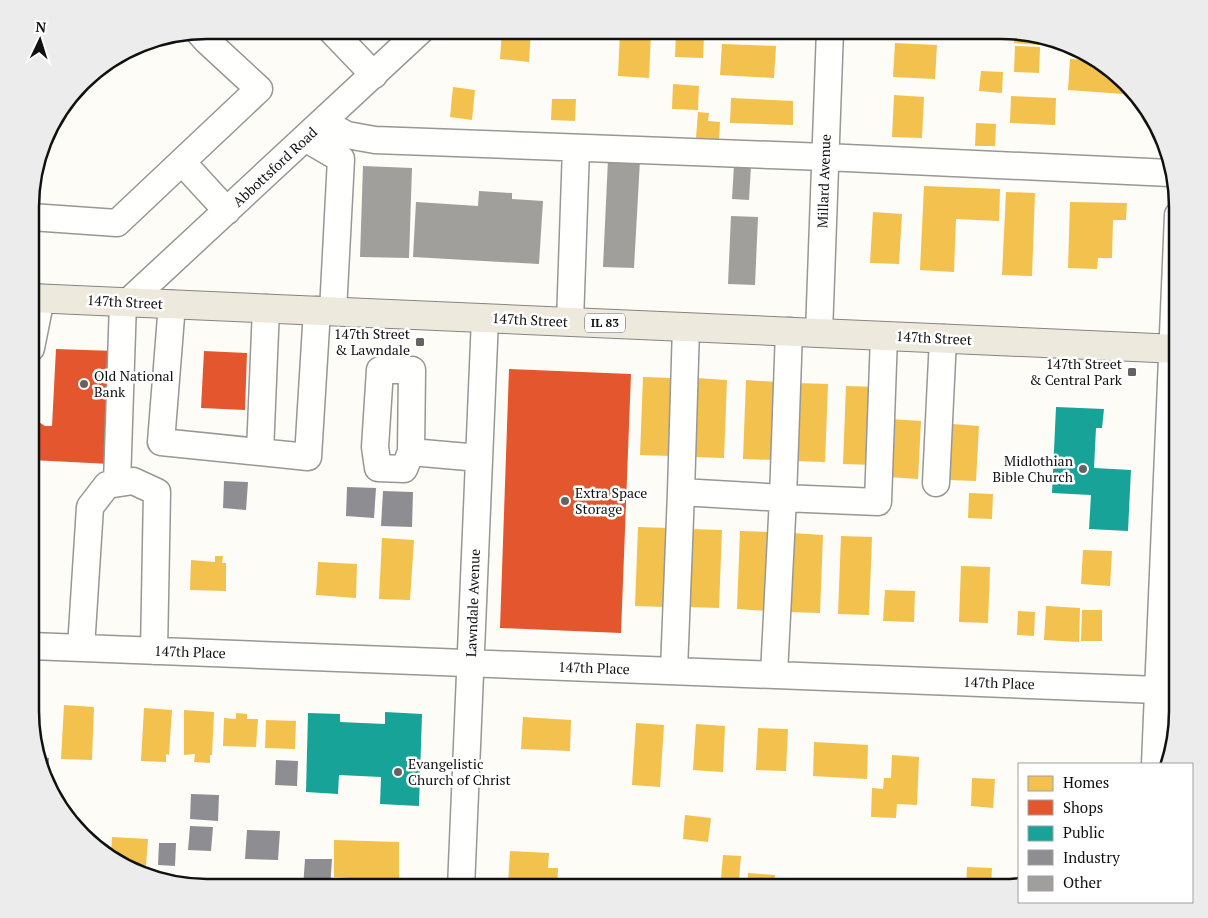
<svg xmlns="http://www.w3.org/2000/svg" width="1208" height="918" font-family="'PT Serif',serif">
<style>
.homes{fill:#f2c14e}
.shops{fill:#e4572e}
.public{fill:#17a398}
.industry{fill:#8d8d92}
.building{fill:#a19f9c}
.lines{fill:none;stroke-linecap:round;stroke-linejoin:round}
.minor-casing{stroke:#979795;stroke-width:29}
.major-casing{stroke:#858482;stroke-width:30}
.minor{stroke:#fffffe;stroke-width:26}
.major{stroke:#ede9dc;stroke-width:28}
.poi-dot{fill:#646362;stroke:#fff;stroke-width:2}
.labels{text-anchor:middle;stroke-width:5;stroke-linejoin:round;paint-order:stroke}
.shield{fill:#fff;stroke:#585858;stroke-width:1}
.shield-label{font-size:12px;font-weight:bold;fill:#111}
.street-label{font-size:14px;fill:#111;stroke:#fff}
.poi-label{font-size:14px;fill:#111;stroke:#fff;text-anchor:end}
.rim{fill:none;stroke:#111;stroke-width:2.5}
</style>
<rect width="100%" height="100%" fill="#fdfcf7"/>
<path class="homes" d="M502,30h29l-2,32 -29,-3z
M976,30h25l-1,10 -25,-2z
M1015,31l25,6 -1,8 -25,-2z
M620,32l31,1 -2,45 -31,-2z
M676,34l28,1 -1,23 -28,-1z
M895,43l42,2 -2,34 -42,-2z
M722,44l54,2 -2,32 -54,-3z
M1015,46l25,1 -1,26 -25,-1z
M1070,59l25,1 23,14 6,8 -1,12 -55,-4z
M981,71l22,1 -1,21 -23,-2z
M673,84l26,2 -1,24 -26,-1z
M453,87l22,3 -3,30 -22,-3z
M894,95l30,2 -2,41 -30,-1z
M1011,96l45,2 -1,27 -45,-2z
M731,98l62,3v24l-63,-2z
M552,99h24l-1,22 -24,-1z
M698,112l11,1 -1,8 12,1 -1,18 -23,-2z
M976,123l20,1 -1,22h-20z
M924,186l76,3 -1,32 -43,-2 -2,53 -34,-2z
M1006,192l29,1 -3,83 -30,-1z
M1070,202l57,1 -1,17h-13l-1,38h-14l-1,11 -29,-1z
M873,212l29,2 -3,50 -29,-1z
M643,377l32,1 -3,78 -32,-1z
M696,378l31,2 -3,78 -31,-1z
M746,380l31,2 -3,78 -31,-1z
M797,383l31,1 -3,78 -31,-1z
M846,386l31,1 -3,78 -31,-1z
M890,419l31,2 -3,58 -30,-2z
M952,424l27,2 -3,55 -27,-1z
M969,493l24,1 -1,25 -24,-1z
M638,527l31,1 -3,79 -31,-1z
M691,529l31,1 -3,78 -31,-1z
M740,531l32,1 -3,79 -32,-2z
M792,533l31,2 -3,78 -31,-1z
M841,536l31,1 -3,78 -31,-1z
M382,538l32,2 -4,60 -31,-1z
M1083,550l29,1 -2,35 -29,-2z
M215,556h8l-1,7h4v28l-36,-1 1,-30 24,2z
M318,562l39,2 -1,34 -40,-3z
M961,566l29,1 -2,56 -29,-1z
M885,590l30,1 -1,31 -31,-1z
M1046,606l34,2 -1,34 -35,-2z
M1082,610h20v31h-21z
M1018,611l17,1 -1,24 -17,-1z
M64,705l30,2 -2,53 -31,-1z
M144,708l28,2 -3,45 -3,-1v8l-25,-1z
M184,710l30,2 -2,43h-2v8l-16,-1 1,-8 -11,1z
M236,713l11,1v5h11l-2,28 -33,-1 1,-28 12,1z
M523,717l48,3 -1,31 -49,-2z
M266,720l30,1 -1,28 -30,-1z
M636,723l28,2 -4,62 -28,-2z
M696,724l29,2 -2,46 -30,-2z
M758,728l30,1 -2,42 -30,-1z
M814,742l54,3 -1,34 -54,-3z
M892,755l27,2 -2,48 -20,-1 -1,14 -25,-1 1,-29 11,1 1,-11h7z
M972,778l23,1 -2,29 -22,-2z
M685,815l26,3 -3,24 -25,-3z
M112,837l36,2 -2,27 -24,-2 -7,-4 1,-5h-5z
M334,840l65,2v39l-65,-4z
M510,851l39,2 -1,15h10l-1,20 -49,-3z
M723,855l18,1 -2,24 -18,-1z
M967,867l25,1 -1,20h-25z
M748,873l27,2 -1,13h-27z"/>
<path class="shops" d="M56,349l59,2 -5,113 -79,-4v-43l14,9h7z
M204,351l43,2 -2,57 -44,-2z
M509,369l122,5 -10,259 -121,-5z"/>
<path class="public" d="M1056,407l48,2 -2,19h-6l-2,40 37,2 -3,61 -39,-2 2,-34 -39,-2z
M385,712l37,2 -3,92 -39,-2 1,-27 -42,-2 -1,19 -32,-2 2,-79 32,1v8l45,2z"/>
<path class="industry" d="M224,481l24,1 -2,28 -23,-2z
M347,487l29,1 -2,30 -28,-2z
M383,491l30,1 -1,35 -31,-1z
M40,757l9,1 -1,29z
M276,760l22,1 -1,25 -22,-1z
M191,794l28,1 -1,26 -28,-2z
M190,826l23,1 -2,24 -23,-1z
M247,830l33,1 -2,29 -33,-1z
M159,843h17l-1,23 -17,-1z
M305,859h27l-2,29h-27z"/>
<path class="building" d="M608,159l32,1 -6,108 -31,-1z
M734,165l17,1 -2,34 -17,-1z
M363,166l49,2 -3,90 -49,-1z
M479,191l33,2v6l31,2 -4,63 -126,-7 3,-55 62,4z
M731,216l27,1 -3,68 -27,-1z"/>
<g class="lines">
<defs>
<path id="minor" d="M331,30l43,45
M323,122l24,13 28,5 450,17 345,16
M305,138l36,21 -8,152
M182,162l45,49
M31,217l86,6 142,-134 -52,-48 -9,-10
M128,302l293,-272
M172,304l-11,138 147,15 9,-147
M570,322l6,-174
M789,331l-6,167 95,4 6,-166
M819,333l11,-303
M31,348l10,-50
M260,452l6,-144
M411,452l-7,17 -26,-1 -3,-21 5,-77h32l-1,82 68,6
M117,483l6,-181
M936,483l7,-145
M681,492l5,-165
M31,646l1127,44
M81,648l9,-141 17,-22 26,-4 24,11 -3,159
M674,670l7,-178 102,6 -9,176
M1155,764l23,-549
M461,888l24,-570"/>
<path id="major" d="M31,298l1147,51"/>
</defs>
<use href="#minor" class="minor-casing"/>
<use href="#major" class="major-casing"/>
<use href="#minor" class="minor"/>
<use href="#major" class="major"/>
</g>
<g class="poi-dot">
<rect x="415" y="337" width="10" height="10" rx="2.5"/>
<rect x="1127" y="367" width="10" height="10" rx="2.5"/>
<circle cx="84" cy="384" r="5"/>
<circle cx="1083" cy="469" r="5"/>
<circle cx="565" cy="501" r="5"/>
<circle cx="398" cy="772" r="5"/>
</g>
<g class="labels">
<rect class="shield" x="585" y="313.5" width="40" height="19" rx="4"/>
<g class="shield-label">
<text x="605" y="327">IL 83</text>
</g>
<g class="street-label">
<text transform="translate(275 167) rotate(-43)" y="5">Abbottsford Road</text>
<text transform="translate(824 181) rotate(-88)" y="5">Millard Avenue</text>
<text transform="translate(125 302) rotate(3)" y="5">147th Street</text>
<text transform="translate(530 320) rotate(3)" y="5">147th Street</text>
<text transform="translate(934 338) rotate(3)" y="5">147th Street</text>
<text transform="translate(473 603) rotate(-88)" y="5">Lawndale Avenue</text>
<text transform="translate(190 652) rotate(2)" y="5">147th Place</text>
<text transform="translate(594 668) rotate(2)" y="5">147th Place</text>
<text transform="translate(999 683) rotate(2)" y="5">147th Place</text>
</g>
<g class="poi-label">
<text x="410" y="339">147th Street<tspan x="410" dy="16">&amp; Lawndale</tspan></text>
<text x="1122" y="369">147th Street<tspan x="1122" dy="16">&amp; Central Park</tspan></text>
<text x="94" y="381" text-anchor="start">Old National<tspan x="94" dy="16">Bank</tspan></text>
<text x="1073" y="466">Midlothian<tspan x="1073" dy="16">Bible Church</tspan></text>
<text x="575" y="498" text-anchor="start">Extra Space<tspan x="575" dy="16">Storage</tspan></text>
<text x="408" y="769" text-anchor="start">Evangelistic<tspan x="408" dy="16">Church of Christ</tspan></text>
</g>
</g>
<path d="M0 0H1208V918H0ZM207 39H1001A168 168 0 0 1 1169 207V711A168 168 0 0 1 1001 879H207A168 168 0 0 1 39 711V207A168 168 0 0 1 207 39Z" fill="#ececec" fill-rule="evenodd"/>
<path class="rim" d="M207 39H1001A168 168 0 0 1 1169 207V711A168 168 0 0 1 1001 879H207A168 168 0 0 1 39 711V207A168 168 0 0 1 207 39Z"/>
<rect x="1018" y="763" width="175" height="140" fill="#ffffff" stroke="#a0a0a0"/>
<rect x="1028" y="776" width="25" height="15" fill="#f2c14e" stroke="#a0a0a0"/>
<text x="1063" y="788" font-size="15" fill="#111111">Homes</text>
<rect x="1028" y="800" width="25" height="15" fill="#e4572e" stroke="#a0a0a0"/>
<text x="1063" y="813" font-size="15" fill="#111111">Shops</text>
<rect x="1028" y="826" width="25" height="15" fill="#17a398" stroke="#a0a0a0"/>
<text x="1063" y="838" font-size="15" fill="#111111">Public</text>
<rect x="1028" y="850" width="25" height="15" fill="#8d8d92" stroke="#a0a0a0"/>
<text x="1063" y="863" font-size="15" fill="#111111">Industry</text>
<rect x="1028" y="876" width="25" height="15" fill="#a19f9c" stroke="#a0a0a0"/>
<text x="1063" y="888" font-size="15" fill="#111111">Other</text>
<g transform="translate(40 40) rotate(4)" stroke="#ffffff" stroke-width="4" paint-order="stroke">
<path d="M0-4L9 19L0 12L-9 19Z" fill="#111111"/>
<text y="-8" font-size="14" font-weight="bold" text-anchor="middle" fill="#111111">N</text>
</g>
</svg>
